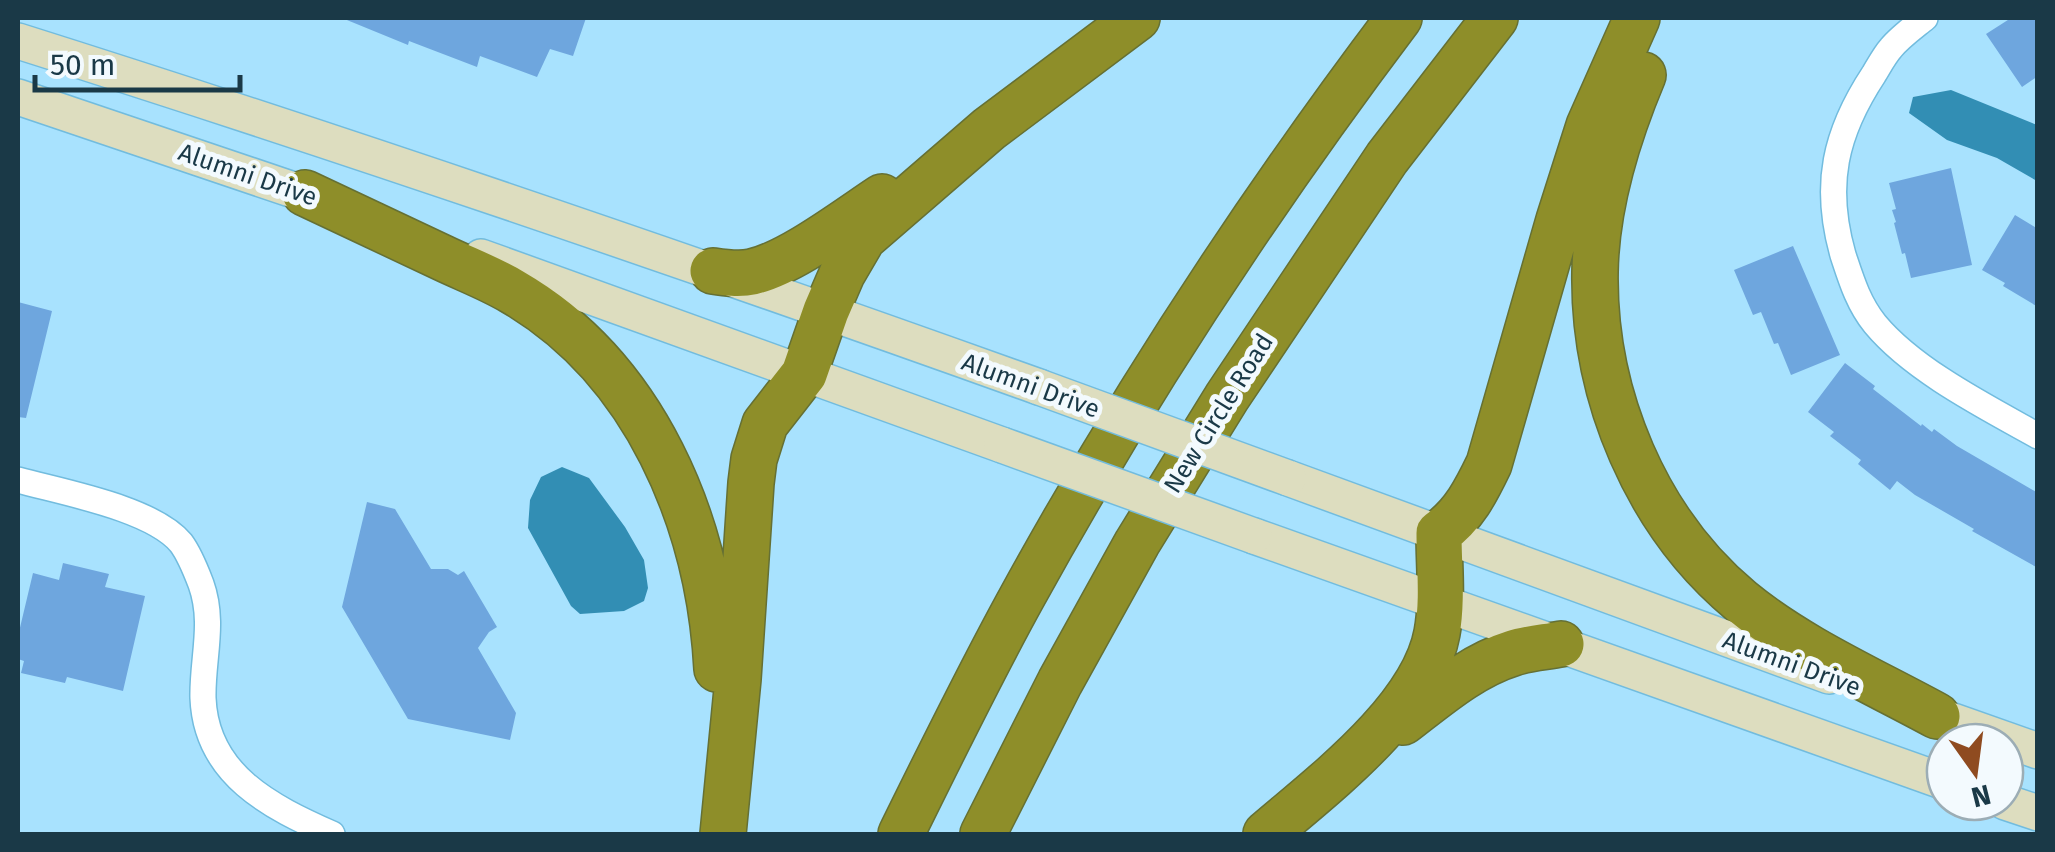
<svg xmlns="http://www.w3.org/2000/svg" width="2055" height="852" font-family="'Fira Sans',sans-serif">
<style>
.water{fill:#328eb4}
.building{fill:#6ea6de}
.lines{fill:none;stroke-linecap:round;stroke-linejoin:round}
.street-casing{stroke:#72bcde;stroke-width:28}
.secondary-casing{stroke:#72bcde;stroke-width:38}
.highway-casing{stroke:#657034;stroke-width:48}
.street{stroke:#fff;stroke-width:25}
.secondary{stroke:#ddddbf;stroke-width:35}
.highway{stroke:#8e8e29;stroke-width:45}
.secondary-bridge-casing{stroke:#72bcde;stroke-width:38;stroke-linecap:butt}
.secondary-bridge{stroke:#ddddbf;stroke-width:35}
.labels{text-anchor:middle;stroke-width:10;stroke-linejoin:round;paint-order:stroke}
.street-label{font-size:25px;fill:#1a3947;stroke:#f3fafe}
</style>
<rect width="100%" height="100%" fill="#a8e2fe"/>
<path class="water" d="M1951,90l86,35v56l-40,-23 -50,-18 -38,-27 4,-16z
M562,467l27,11 36,49 19,33 4,28 -4,13 -20,10 -44,3 -9,-8 -43,-78 2,-28 11,-23z"/>
<path class="building" d="M342,18h244l-13,38 -23,-7 -13,28 -57,-21 -3,11 -68,-26 -1,4z
M2011,18h27v58l-16,11 -36,-53z
M1951,168l21,97 -61,13 -6,-25 -3,1 -8,-31 2,-1 -4,-12 4,-1 -7,-26z
M2015,215l23,14v78l-35,-21 2,-3 -23,-13z
M1793,246l47,109 -49,20 -13,-32 -4,1 -13,-32 -8,3 -19,-45z
M18,302l34,9 -26,107 -8,-1z
M1845,363l30,23 -2,3 48,37 1,-2 10,8 2,-3 23,17 81,47v75l-66,-37 2,-2 -59,-34 -18,-14 -7,9 -32,-26 3,-4 -31,-24 4,-4 -26,-20z
M367,502l28,7 36,60h17l10,6 6,-4 33,56 -8,5 -11,16 38,65 -6,27 -102,-21 -66,-112z
M63,563l46,11 -4,13 40,9 -22,95 -56,-14 -2,6 -44,-10 3,-12 -6,-2v-23l15,-63 26,7z"/>
<g class="lines">
<defs>
<path id="street" d="M1925,18c-11,9 -25,19 -34,30 -7,8 -12,18 -17,26 -39,59 -51,111 -31,181 8,24 15,48 32,69 38,46 111,83 163,112
M18,480c43,12 134,28 163,63 9,12 15,28 20,41 14,39 1,75 2,114 3,77 68,109 129,136"/>
<path id="secondary" d="M18,41c342,108 683,225 1021,346
M18,97l311,105
M481,257l521,188
M1288,478l541,198
M1254,536l691,246
M1916,708l122,43
M2005,802l33,11"/>
<path id="highway" d="M1643,75c-26,62 -47,129 -48,197 -2,123 51,250 146,329 57,47 132,80 196,115
M305,193c46,22 92,43 138,65 23,11 47,20 69,33 133,77 197,230 205,378
M713,271c13,2 26,4 39,1 39,-9 95,-52 130,-75
M1403,722c34,-26 68,-56 110,-69 15,-5 32,-6 48,-9
M723,834l15,-155 13,-196 3,-24 11,-35 39,-50 22,-63 16,-37 21,-36 126,-109 148,-111
M901,834c39,-79 78,-159 121,-237 111,-202 238,-395 377,-579
M983,834l77,-152 77,-139 90,-146 160,-239 108,-140
M1266,834c57,-49 157,-124 171,-201 6,-32 2,-67 2,-100 25,-18 37,-42 50,-69l70,-244 30,-94 48,-108"/>
</defs>
<use href="#street" class="street-casing"/>
<use href="#secondary" class="secondary-casing"/>
<use href="#highway" class="highway-casing"/>
<use href="#street" class="street"/>
<use href="#secondary" class="secondary"/>
<use href="#highway" class="highway"/>
<defs>
<path id="secondary-bridge" d="M1039,387l249,91
M1002,445l252,91"/>
</defs>
<use href="#secondary-bridge" class="secondary-bridge-casing"/>
<use href="#secondary-bridge" class="secondary-bridge"/>
</g>
<g class="labels">
<g class="street-label">
<text transform="translate(248 174) rotate(19)" y="9">Alumni Drive</text>
<text transform="translate(1031 385) rotate(20)" y="9">Alumni Drive</text>
<text transform="translate(1218 413) rotate(-58)" y="9">New Circle Road</text>
<text transform="translate(1792 663) rotate(20)" y="9">Alumni Drive</text>
</g>
</g>
<rect width="2055" height="852" fill="none" stroke="#1a3947" stroke-width="40"/>
<g transform="translate(1975 772) rotate(166)"><circle r="48" fill="#f3fafe" stroke="#9cadb5" stroke-width="2.5"/>
<path d="M0-8L18 38L0 25L-18 38Z" fill="#8f4b20"/>
<text y="-15" font-size="28" font-weight="bold" text-anchor="middle" fill="#1a3947">N</text>
</g>
<path d="M35 75v15h205v-15" fill="none" stroke="#1a3947" stroke-width="5"/>
<text x="50" y="75" font-size="30" fill="#1a3947" stroke="#f3fafe" stroke-width="8" paint-order="stroke">50 m</text>
</svg>
